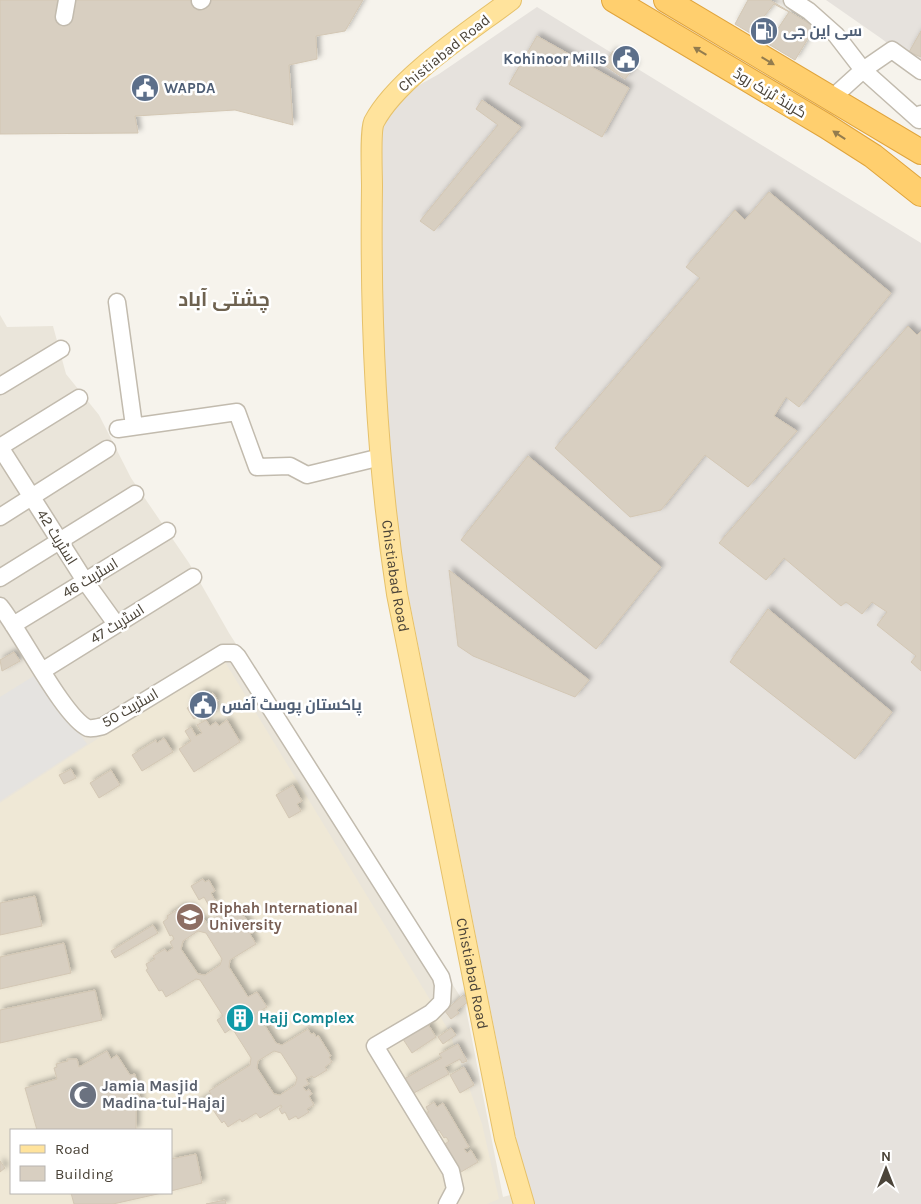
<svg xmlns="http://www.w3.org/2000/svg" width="921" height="1204" font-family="Karla,Cairo,sans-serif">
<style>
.residential{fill:#eae5da;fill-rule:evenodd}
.industrial{fill:#e6e2dd}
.education{fill:#efe8d6;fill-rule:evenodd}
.parking{fill:#e5e3e0}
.building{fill:#d8cfc1;stroke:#d3c7b4;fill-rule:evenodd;filter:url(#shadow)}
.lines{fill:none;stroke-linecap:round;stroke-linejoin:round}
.minor-casing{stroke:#c2bbae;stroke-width:19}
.major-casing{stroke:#e6c16a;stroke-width:22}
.highway-casing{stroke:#e0a43c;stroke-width:26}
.minor{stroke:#fff;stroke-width:16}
.major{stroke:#ffe39c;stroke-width:20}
.highway{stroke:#ffcf6e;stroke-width:24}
.oneway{fill:#937c4e}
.labels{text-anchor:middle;stroke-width:5;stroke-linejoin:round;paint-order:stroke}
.service-label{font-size:15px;font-weight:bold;fill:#4e5e75;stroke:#fff;text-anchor:start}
.street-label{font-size:15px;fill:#4b4439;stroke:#fff}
.education-label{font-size:15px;font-weight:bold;fill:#785e54;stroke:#fff;text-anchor:start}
.culture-label{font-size:15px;font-weight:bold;fill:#0d838f;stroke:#fff;text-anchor:start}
.worship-label{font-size:15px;font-weight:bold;fill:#5b616d;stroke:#fff;text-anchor:start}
.district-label{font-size:20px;font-weight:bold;fill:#6e6250;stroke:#fff}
</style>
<defs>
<filter id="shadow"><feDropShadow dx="3.5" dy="-3.5" stdDeviation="2.5" flood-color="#0004"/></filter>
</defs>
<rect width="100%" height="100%" fill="#f6f3ec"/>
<path class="residential" d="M0,315l7,12 46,-1 13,48 33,41 32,63 58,85 40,70 236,371 38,193 7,-2 3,9h-513zM11,1130h160v63h-160z"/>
<path class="industrial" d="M826,0h95v69l-39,-30z
M537,7l384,236v961h-389l-6,-14 -124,-627 -17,-139 -6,-300 33,-35 27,-15z"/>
<path class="education" d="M222,657l227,374 33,93 17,75 -12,5h-487v-401zM11,1130h160v63h-160z"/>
<path class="parking" d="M37,674l50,70 -87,57v-104z"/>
<path class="building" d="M0,0h363l-18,31 -29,5 1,23 -28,6 4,60 -58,-15 -100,6 3,17 -138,1z
M748,0h22l45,27 -20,33 -60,-36z
M774,4l15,8 -16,24 -16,-11z
M921,31v26l-12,-5z
M537,36l92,52 -27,49 -93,-53z
M613,51l23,14 -11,14 -21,-14z
M482,100l39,27 -87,104 -14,-10 78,-96 -22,-16z
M769,192l122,101 -92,114 -13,-10 -12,19 23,15 -49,56 -43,-32 -44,55 -31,7 -75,-69 145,-170 -14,-11 49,-57 10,10z
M908,326l9,9 4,-4v340l-10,-9 5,-6 -39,-31 10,-13 -15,-10 -10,12 -16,-12 -5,4 -57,-48 -18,22 -47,-37z
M528,456l133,111 -65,82 -135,-109z
M449,570l140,110 -14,17 -102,-41 -15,-10z
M768,609l124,103 -37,47 -125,-97z
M14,652l6,9 -18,10 -2,-11z
M205,691l3,5 5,-3 5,8 -3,2 2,8 -15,9 -3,-4 -5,3 -7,-11 4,-3 -2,-4z
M206,720l4,6 6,-4 3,4 8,-6 13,22 -46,30 -15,-23 12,-8 -6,-10 6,-4 5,9 6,-3 -5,-8z
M164,738l9,14 -31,19 -10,-16 24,-15 1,3z
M71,769l5,9 -12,6 -5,-9z
M111,770l9,15 -21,13 -9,-15z
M293,785l9,16 -5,3 4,7 -12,7 -13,-23z
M203,879l2,3 4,-2 6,11 -4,2 5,9 -7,4 -5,-9 -5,3 -8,-14z
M35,896l7,30 -42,9v-32z
M183,906l2,3 5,-3 12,15 3,-1 3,6 7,-5 -2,-2 11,-7 2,3 9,-6 3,4 3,-2 13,21 -4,2 6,10 -26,16 -1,7 19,30 9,-5 10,15 -10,6 19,30 6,2 26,-16 3,5 3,-1 2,4 2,-2 13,21 -2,1 3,5 -7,5 2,3 -13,8 -2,-2 -6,3 3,5 -6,3 3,4 3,-2 3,5 -3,2 5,9 -7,4 2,3 -11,7 -2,-3 -7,4 -4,-8 -3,2 -3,-5 3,-2 -1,-2 -21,13 -4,-5 -14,9 -2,-3 -12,8 -4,-6 -2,2 -13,-19 -10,6 -4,-6 16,-10 -2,-3 41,-26 1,-7 -19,-30 -7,5 -8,-13 6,-4 -23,-36 -4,-1 -30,18 -4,-7 -3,1 -13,-21 2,-1 -2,-5 9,-5 -2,-3 12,-7 2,3 6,-4 -3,-6 4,-3 -2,-4 -2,1 -7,-14 5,-4 -1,-2zM198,931l8,2 16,26 -2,6 -15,10 -7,-1 -17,-25 2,-8zM274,1051l7,2 16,25 -2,7 -15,10 -6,-1 -17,-26 1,-7z
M153,925l5,8 -43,25 -4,-7z
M64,943l7,30 -71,16v-32z
M95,990l7,30 -102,23v-33z
M463,995l5,7 -11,8 2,3 -8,6 -6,-8z
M426,1021l10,16 -24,16 -11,-17z
M451,1028l5,7 -13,9 -5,-7z
M458,1044l9,17 -5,2 -2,-4 -15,8 4,7 -37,20 -8,-15 38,-21 -3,-4z
M107,1051l4,8 6,-4 13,20 5,-1 6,29 -5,2v25h-99l-12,-42 32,-9 -3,-11 3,-1 -1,-3 12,-3 -1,-2h10l2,8z
M464,1067l10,18 -14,8 -10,-18z
M434,1102l3,5 6,-4 26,44 -5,2 3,4 4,-3 7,12 -17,10 -16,-28 4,-3 -3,-4 -2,1 -5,-8 -5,3 -10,-18 5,-3 -3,-5z
M196,1154l6,29 -31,8v-32z
M0,1161l5,7 -5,4z
M71,1193h91l-49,11h-39z
M225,1200l1,4h-20z"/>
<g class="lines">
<defs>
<path id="minor" d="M792,0l17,11 27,24 27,35 56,50 2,-6
M200,1l2,-1
M64,17l3,-17
M831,99l32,-29 29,-20 29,21
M117,302l17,124
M0,386l61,-37
M118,429l119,-17 20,55 33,-1 17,9 74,-18
M0,447l85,134 31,43
M0,447l79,-49
M0,517l107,-68
M0,578l135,-84
M0,606c20,24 64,112 88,122 5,1 11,-1 15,-2l120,-73h11l4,4 203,320 2,8 -1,17 -11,11 -56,33 76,125 4,18 -8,15
M13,625l154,-94
M42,671l151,-94"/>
<g id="major">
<path id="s1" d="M511,0c-41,31 -114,78 -137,122 -4,9 -2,52 -2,64 -2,136 4,273 25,408l108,545 19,65"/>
</g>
<path id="highway" d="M614,0l212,126 47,30 48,38
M666,0l255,152"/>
</defs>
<use href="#minor" class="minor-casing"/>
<use href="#major" class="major-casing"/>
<use href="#highway" class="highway-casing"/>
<use href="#minor" class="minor"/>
<use href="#major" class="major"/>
<use href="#highway" class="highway"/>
</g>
<defs><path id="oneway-solid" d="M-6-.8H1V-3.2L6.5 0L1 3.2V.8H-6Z" transform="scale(1.25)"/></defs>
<g class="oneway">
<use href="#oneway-solid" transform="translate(700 51) rotate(-149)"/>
<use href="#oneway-solid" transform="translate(768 61) rotate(31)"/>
<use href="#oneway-solid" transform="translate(839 135) rotate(-147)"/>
</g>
<defs>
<symbol id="fuel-disc" viewBox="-11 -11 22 22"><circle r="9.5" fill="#5c6f8a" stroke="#fff"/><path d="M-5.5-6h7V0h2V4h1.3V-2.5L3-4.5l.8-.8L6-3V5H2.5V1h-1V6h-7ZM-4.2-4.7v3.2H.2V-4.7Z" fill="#fff"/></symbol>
<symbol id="civic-disc" viewBox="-11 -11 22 22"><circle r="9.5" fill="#5c6f8a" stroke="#fff"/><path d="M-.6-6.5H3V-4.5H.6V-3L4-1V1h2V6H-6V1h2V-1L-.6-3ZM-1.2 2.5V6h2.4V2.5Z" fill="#fff"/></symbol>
<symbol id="university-disc" viewBox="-11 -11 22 22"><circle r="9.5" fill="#8d6e63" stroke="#fff"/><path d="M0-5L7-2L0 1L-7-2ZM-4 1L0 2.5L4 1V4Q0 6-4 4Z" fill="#fff"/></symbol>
<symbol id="building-disc" viewBox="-11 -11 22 22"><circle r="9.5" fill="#0f9aa8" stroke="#fff"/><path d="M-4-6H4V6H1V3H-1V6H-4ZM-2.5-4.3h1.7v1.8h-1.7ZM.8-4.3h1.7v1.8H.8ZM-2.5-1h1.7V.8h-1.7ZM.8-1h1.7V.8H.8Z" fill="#fff"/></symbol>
<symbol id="mosque-disc" viewBox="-11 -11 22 22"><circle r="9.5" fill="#6b7280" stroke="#fff"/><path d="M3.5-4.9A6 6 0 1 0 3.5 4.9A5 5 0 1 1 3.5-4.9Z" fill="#fff"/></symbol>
</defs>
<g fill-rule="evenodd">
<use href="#fuel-disc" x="748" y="15" width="32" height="32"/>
<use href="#civic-disc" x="610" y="43" width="32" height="32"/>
<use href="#civic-disc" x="129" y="72" width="32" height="32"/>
<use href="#civic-disc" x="187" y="689" width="32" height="32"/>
<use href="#university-disc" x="174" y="901" width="32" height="32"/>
<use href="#building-disc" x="224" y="1002" width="32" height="32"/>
<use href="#mosque-disc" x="67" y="1079" width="32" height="32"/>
</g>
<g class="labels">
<g class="service-label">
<text x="783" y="36">سی این جی</text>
<text x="607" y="64" text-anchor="end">Kohinoor Mills</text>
<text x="164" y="93">WAPDA</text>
<text x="222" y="710">پاکستان پوسٹ آفس</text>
</g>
<g class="street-label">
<text transform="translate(444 53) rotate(-39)" y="5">Chistiabad Road</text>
<text transform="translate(770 93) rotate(31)" y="5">گرینڈ ٹرنک روڈ</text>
<text transform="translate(57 537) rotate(58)" y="5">اسٹریٹ 42</text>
<text dy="5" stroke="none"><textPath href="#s1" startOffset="640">Chistiabad Road</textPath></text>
<text transform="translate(90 578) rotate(-31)" y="5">اسٹریٹ 46</text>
<text transform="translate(117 624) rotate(-32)" y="5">اسٹریٹ 47</text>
<text transform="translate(130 708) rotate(-30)" y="5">اسٹریٹ 50</text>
<text dy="5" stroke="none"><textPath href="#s1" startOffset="1045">Chistiabad Road</textPath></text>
</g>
<g class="education-label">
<text x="209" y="913">Riphah International<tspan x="209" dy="17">University</tspan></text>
</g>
<g class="culture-label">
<text x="259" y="1023">Hajj Complex</text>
</g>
<g class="worship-label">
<text x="102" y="1091">Jamia Masjid<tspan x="102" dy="17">Madina-tul-Hajaj</tspan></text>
</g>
<g class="district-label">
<text x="224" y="306">چشتی آباد</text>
</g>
</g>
<rect x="10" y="1129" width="162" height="65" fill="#ffffff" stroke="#b7b4b0"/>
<rect x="20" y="1145" width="25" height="8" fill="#ffe39c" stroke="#b7b4b0"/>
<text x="55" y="1154" font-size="15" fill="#4b4439">Road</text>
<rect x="20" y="1166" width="25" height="15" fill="#d8cfc1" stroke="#b7b4b0"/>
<text x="55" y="1179" font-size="15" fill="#4b4439">Building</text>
<g transform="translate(886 1169)" stroke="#ffffff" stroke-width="4" paint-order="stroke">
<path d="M0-4L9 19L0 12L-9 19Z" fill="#4b4439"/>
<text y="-8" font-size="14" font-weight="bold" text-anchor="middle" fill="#4b4439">N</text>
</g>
</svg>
